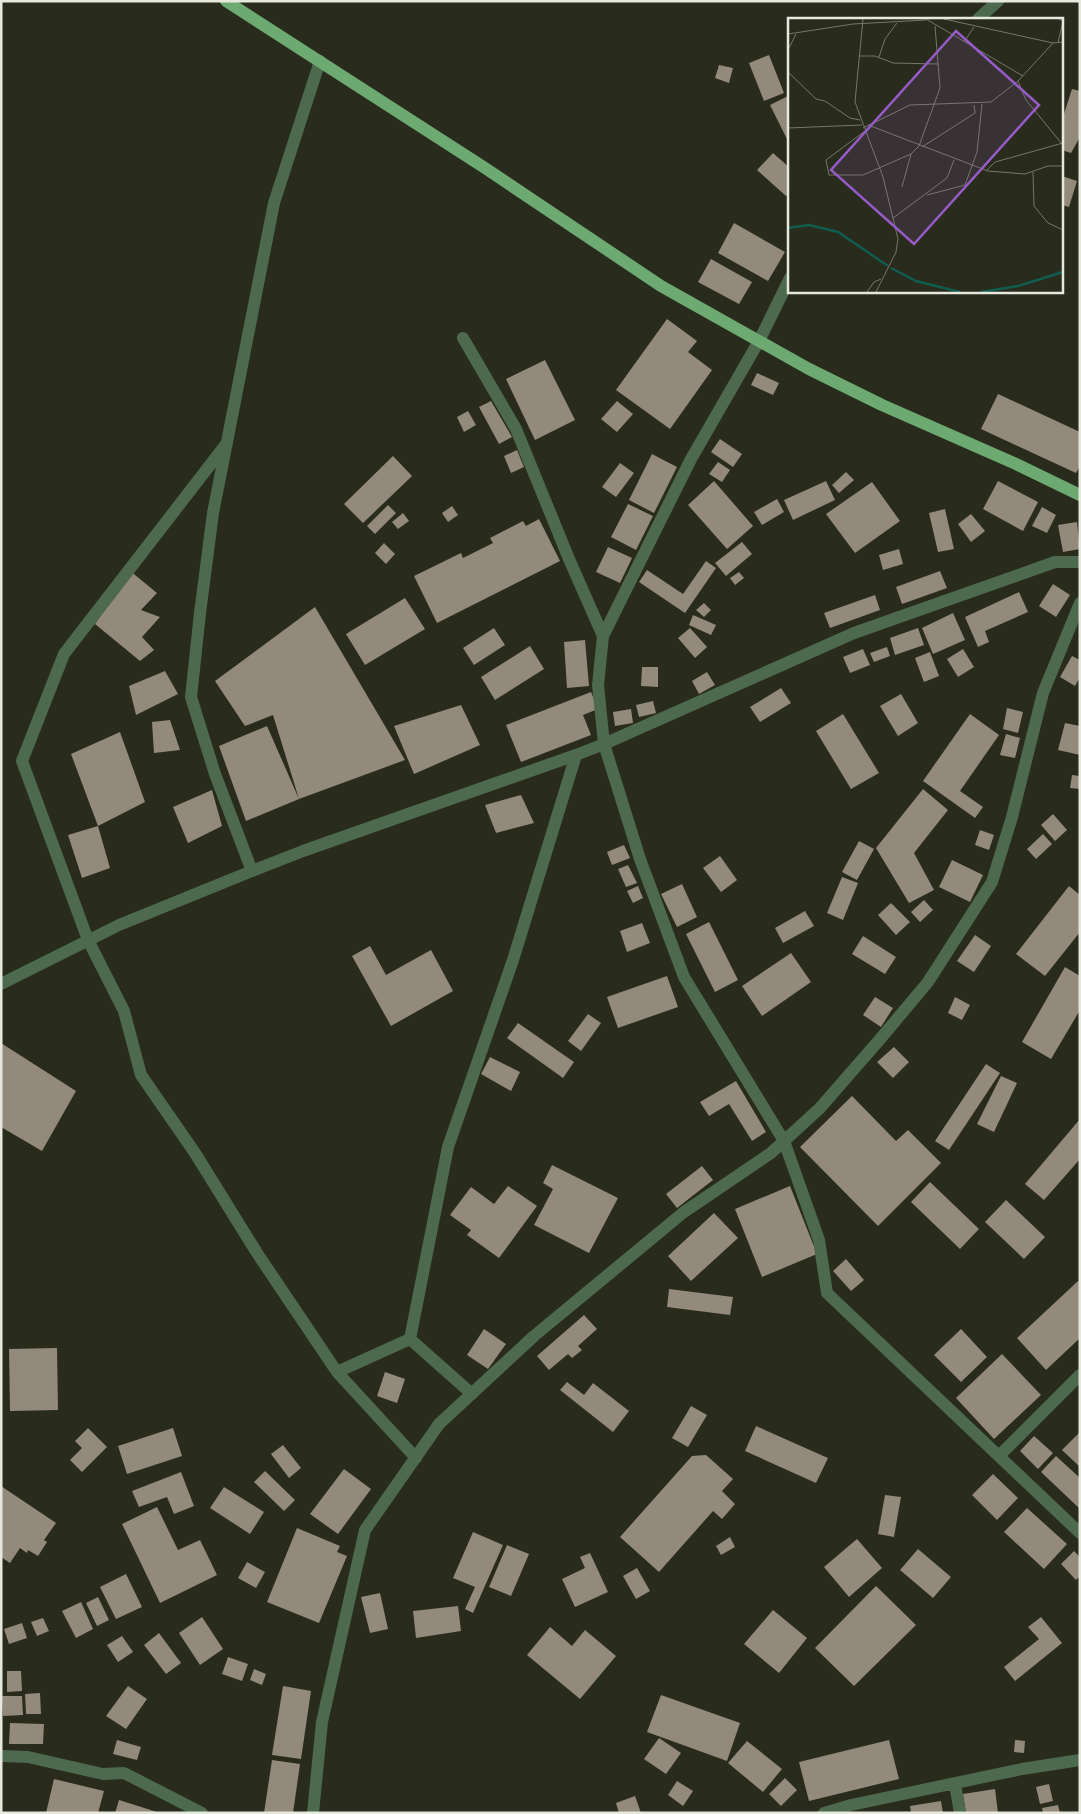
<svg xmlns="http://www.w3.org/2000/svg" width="1081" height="1814" font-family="Arial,sans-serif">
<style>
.building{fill:#938a7b}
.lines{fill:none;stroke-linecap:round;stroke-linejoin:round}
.minor{stroke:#4d6a4f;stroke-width:12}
.major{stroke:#6daa72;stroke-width:12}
.inset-river{fill:none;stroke:#105c4f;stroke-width:2.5}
.inset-road{fill:none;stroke:#75776a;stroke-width:1}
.view{fill:#965bc7;fill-opacity:0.15;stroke:#965bc7;stroke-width:2.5}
.inset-edge{fill:none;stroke:#e7e9df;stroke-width:2.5}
</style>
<rect width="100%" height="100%" fill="#292b1c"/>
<path class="building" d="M769,55l15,38 -20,8 -15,-38z
M719,65l14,3 -4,15 -14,-5z
M1072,89l8,2v46l-9,16 -9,-3v-30z
M790,95v50l-20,-40z
M773,153l17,15v24l-4,4 -29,-26z
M1062,176l15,5 -8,26 -7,-2z
M734,223l51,29 -17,29 -50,-28z
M711,259l41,23 -13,22 -41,-22z
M667,319l30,22 -9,11 24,18 -42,59 -54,-39z
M545,360l30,60 -40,20 -29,-61z
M757,373l22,10 -6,12 -22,-10z
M998,394l82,38v34l-4,7 -95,-44z
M491,401l21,36 -13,7 -20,-37z
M617,401l16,13 -16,18 -16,-13z
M468,411l8,14 -12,7 -7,-15z
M720,439l22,15 -9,13 -22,-15z
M517,450l7,17 -13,6 -7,-17z
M652,454l25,13 -23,46 -25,-13z
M393,456l19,20 -49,47 -19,-19z
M718,462l12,8 -8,12 -13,-8z
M620,463l14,10 -18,24 -14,-10z
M846,472l8,8 -15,13 -7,-8z
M714,481l39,45 -26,23 -39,-44z
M826,481l9,19 -42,20 -9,-20z
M998,481l40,21 -15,29 -40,-22z
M872,482l28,39 -45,32 -29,-39z
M777,499l7,13 -22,13 -8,-13z
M628,504l25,12 -17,34 -25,-13z
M388,505l8,8 -21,21 -8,-8z
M452,506l6,9 -10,7 -6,-9z
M1042,507l14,8 -9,18 -15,-7z
M945,509l9,40 -16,3 -9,-39z
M403,513l6,8 -11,8 -6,-7z
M971,514l14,17 -14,11 -13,-18z
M539,519l21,42 -123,62 -23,-47 47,-23 2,5 30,-15 -3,-5 33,-17 3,5z
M1077,522l3,27 -17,3 -5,-27z
M742,542l10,12 -26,22 -11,-13z
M384,543l11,11 -9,10 -11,-11z
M608,547l24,11 -12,25 -24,-11z
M899,549l4,15 -20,6 -4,-15z
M706,561l10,7 -31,45 -46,-31 8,-12 36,24z
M129,570l28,23 -16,17 19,7 -18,20 12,13 -14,11 -45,-37z
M940,571l7,17 -45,16 -6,-17z
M739,572l5,6 -9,7 -5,-7z
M1053,584l17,11 -14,22 -17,-11z
M1019,592l9,20 -43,19 4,11 -11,5 -13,-30z
M875,595l5,15 -50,18 -6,-15z
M405,598l20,31 -60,36 -19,-31z
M704,603l7,7 -7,7 -8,-7z
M315,607l90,153 -106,39 -26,-84 -28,11 -30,-45z
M953,613l12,27 -32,14 -11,-26z
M693,615l23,10 -5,10 -22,-10z
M494,628l11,17 -31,20 -11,-17z
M690,628l17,19 -12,11 -17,-20z
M918,628l6,17 -29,10 -5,-17z
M585,640l4,46 -22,2 -3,-46z
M530,646l14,23 -49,31 -14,-23z
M887,647l3,9 -16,6 -4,-9z
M863,649l7,16 -20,8 -7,-16z
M963,649l11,18 -16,10 -11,-18z
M930,652l9,24 -15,6 -9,-24z
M1072,656l8,4v17l-5,9 -15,-9z
M642,667h16v20l-17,-1z
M165,671l13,23 -42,21 -7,-29z
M707,672l8,13 -16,9 -7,-13z
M781,688l10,15 -31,19 -10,-15z
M591,692l7,17 -15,6 8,20 -70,27 -15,-37z
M901,694l17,29 -20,13 -18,-30z
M653,701l3,12 -17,4 -3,-12z
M461,705l19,40 -66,29 -20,-48z
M1007,708l16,4 -5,21 -15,-4z
M631,709l2,14 -18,3 -2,-14z
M843,714l36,59 -28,16 -35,-58z
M970,714l29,21 -39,56 23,16 -8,11 -52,-37z
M170,720l10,30 -26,3 -2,-31z
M1065,723l15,3v29l-22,-5z
M267,726l32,73 -53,22 -27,-75z
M120,732l25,70 -47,24 12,42 -28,10 -14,-43 30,-9 -27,-72z
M1006,734l14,4 -5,20 -15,-3z
M1072,775l8,1v13l-10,-1z
M923,789l25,21 -34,43 20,37 -25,13 -33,-55z
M212,790l10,36 -34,17 -15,-36z
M521,795l13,28 -38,10 -11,-28z
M1053,814l14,16 -12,11 -14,-16z
M980,830l14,5 -5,15 -14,-5z
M1043,834l9,10 -16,15 -9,-10z
M859,841l15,8 -17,31 -15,-8z
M624,845l6,13 -18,7 -5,-13z
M720,856l17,24 -16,12 -18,-24z
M952,860l31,15 -13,27 -31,-15z
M628,865l9,18 -11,4 -8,-18z
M842,877l16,6 -15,37 -16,-7z
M682,884l15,33 -20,10 -16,-33z
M638,886l5,12 -10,5 -6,-12z
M1069,886l11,9v37l-35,44 -29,-22z
M924,900l9,10 -13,12 -9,-10z
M891,903l19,19 -14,13 -18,-20z
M805,911l9,15 -31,17 -8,-15z
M709,922l29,58 -23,12 -29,-58z
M642,923l8,20 -23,9 -7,-21z
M975,935l16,11 -17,26 -17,-11z
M863,936l33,21 -11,17 -33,-20z
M370,946l16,29 45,-25 22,41 -62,35 -39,-70z
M791,953l20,29 -49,34 -20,-30z
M1065,967l15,9v34l-29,49 -29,-17z
M667,976l11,31 -60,21 -11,-31z
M875,997l18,11 -12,19 -18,-12z
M955,997l15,8 -8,15 -14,-7z
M588,1014l13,9 -20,28 -13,-10z
M518,1023l56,39 -11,16 -56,-40z
M1,1043l75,48 -34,60 -41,-24z
M894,1047l15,15 -16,16 -16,-16z
M490,1057l30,15 -9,19 -30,-17z
M986,1064l14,9 -51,77 -14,-9z
M1001,1076l16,7 -23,49 -17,-8z
M736,1081l30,51 -14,9 -23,-37 -20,12 -9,-14z
M852,1096l44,45 12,-11 33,33 -63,63 -78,-79z
M1080,1119v40l-36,41 -19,-16z
M552,1165l66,33 -29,55 -55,-28 19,-36 -10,-6z
M702,1166l11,14 -36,28 -11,-14z
M930,1182l49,47 -19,20 -49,-47z
M508,1186l29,20 -38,52 -32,-23 4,-5 -21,-15 21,-28 23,17z
M790,1186l27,68 -55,23 -27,-68z
M1006,1200l39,37 -21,22 -39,-37z
M714,1213l24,25 -47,43 -23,-25z
M846,1259l18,21 -13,11 -18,-20z
M1078,1281l2,2v55l-34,32 -29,-32z
M669,1289l64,8 -3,18 -63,-8z
M584,1315l13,14 -19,17 4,4 -10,8 -4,-4 -19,16 -12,-14z
M484,1329l22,15 -18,25 -21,-14z
M961,1329l26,28 -26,25 -27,-27z
M57,1348l1,62 -48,1 -1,-62z
M1002,1354l39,41 -47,44 -38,-41z
M385,1372l20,7 -8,24 -20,-7z
M567,1382l17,13 9,-12 36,28 -16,21 -53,-42z
M691,1406l16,9 -19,32 -16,-9z
M756,1426l72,32 -12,25 -71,-32z
M88,1428l19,19 -25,25 -12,-12 12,-12 -7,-7z
M173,1428l9,28 -55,18 -9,-28z
M1080,1432v35l-18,-17z
M1034,1436l19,17 -15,16 -18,-18z
M283,1445l18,23 -12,10 -18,-24z
M706,1455l27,24 -11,12 13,13 -13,15 -9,-8 -54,61 -39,-35 72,-81z
M1056,1456l24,22v31l-39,-37z
M344,1469l27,20 -33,45 -28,-20z
M265,1471l30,29 -11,11 -30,-29z
M181,1472l13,34 -20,8 -7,-17 -28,10 -7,-16z
M993,1474l25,24 -21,22 -25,-25z
M1,1486l55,37 -12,17 3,2 -9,14 -10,-6 -1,3 -7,-5 -10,15 -9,-6z
M224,1487l40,25 -14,22 -40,-26z
M885,1495l16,2 -7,40 -16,-3z
M157,1507l21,43 22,-10 17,35 -57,28 -38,-79z
M1027,1508l40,36 -23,25 -40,-37z
M297,1528l43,18 -3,6 10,4 -28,67 -52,-21z
M473,1532l30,13 -30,68 -8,-4 10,-22 -22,-9z
M730,1537l5,10 -14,8 -5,-9z
M857,1539l25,29 -33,29 -25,-30z
M507,1545l22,9 -18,42 -22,-9z
M918,1549l33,28 -18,21 -33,-28z
M1074,1551l6,6v19l-4,4 -15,-16z
M590,1553l18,39 -33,15 -13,-28 23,-11 -5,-11z
M247,1562l18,10 -9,16 -18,-10z
M637,1568l13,23 -14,8 -13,-23z
M126,1574l16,33 -26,12 -16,-32z
M876,1586l40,39 -62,61 -39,-38z
M380,1593l8,36 -18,4 -9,-36z
M98,1597l11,23 -12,6 -11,-23z
M81,1602l12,27 -17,9 -14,-27z
M458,1606l3,25 -45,7 -3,-27z
M773,1610l34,28 -28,35 -35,-29z
M202,1617l21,32 -23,16 -21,-32z
M1041,1617l21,26 -47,38 -11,-14 35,-28 -11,-12z
M43,1618l6,13 -12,5 -6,-14z
M22,1623l5,15 -18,6 -5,-15z
M550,1627l22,19 13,-16 31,26 -36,43 -53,-44z
M159,1633l22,30 -15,11 -22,-29z
M122,1636l11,16 -15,10 -11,-17z
M228,1657l20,7 -6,17 -20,-7z
M254,1669l12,5 -4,11 -12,-5z
M7,1671h14l1,20 -15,1z
M128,1686l19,13 -21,30 -20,-13z
M283,1686l28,5 -10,68 -29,-4z
M40,1693l1,21h-15l-1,-20z
M661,1695l79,28 -13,38 -80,-29z
M2,1696h20l1,19 -20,1z
M10,1723l34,1 -1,20h-34z
M659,1738l22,15 -15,21 -22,-15z
M117,1740l24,7 -4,13 -24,-6z
M889,1740l10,39 -90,22 -10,-39z
M1015,1740l10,1 -1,12 -10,-1z
M747,1741l35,28 -19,23 -35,-29z
M272,1760l28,4 -7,49h-29z
M785,1778l12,12 -16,16 -12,-12z
M54,1779l50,12 -6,22h-52z
M677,1781l16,10 -10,15 -15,-11z
M1049,1784l4,17 -13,3 -4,-17z
M995,1789l3,24h-32l-3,-19z
M635,1796l6,17h-22l-3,-10z
M119,1800l38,12v1h-42z
M941,1801l2,12h-32l-1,-7z
M1058,1805l2,8h-17l-1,-5z"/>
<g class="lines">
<path class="minor" d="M978,19l20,-18
M790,278l-31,63 -68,118 -88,177 -5,49 6,59 36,115 44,118 100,164 35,99 8,53 253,240
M463,338l53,91 53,130 34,77
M227,443l-163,211 -42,107 66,179 36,71 17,64 54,78 62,100 80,119 79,86
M252,871l-37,-97 -24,-77 9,-84 13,-100 61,-310 46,-142
M1,984l118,-59 133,-54 51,-20 273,-96 28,-11 250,-111 201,-71h25
M337,1372l73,-33
M472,1394l-62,-55 38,-192 65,-187 63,-205
M999,1456l81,-81
M1,1756l27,1 75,17 21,-1 78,40
M955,1784l5,29
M313,1813l9,-91 43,-192 74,-106 95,-88 150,-124 87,-59 49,-45 61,-70 47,-56 64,-100 20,-65 31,-124 37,-90
M824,1813l27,-8 171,-36 58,-9"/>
<path class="major" d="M226,1l259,167 176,118 148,83 73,36 134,59 64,31"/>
</g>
<g transform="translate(788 18)">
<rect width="275" height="275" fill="#292b1c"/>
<path class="inset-river" d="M0,210l21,-3 29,7 50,34M103,250l25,13 44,11M193,274l37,-6 45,-14"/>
<path class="inset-road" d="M75,1l-8,83 28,75 15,62 -2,13 -20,40M138,1l97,57M156,1l109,24 10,-1M0,16l65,-10 73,-4M176,24l10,-15M270,25l5,-22 -4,-2M0,32l8,-16M71,38h16l18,7 45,1M91,39l6,-18 12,-16M0,54l28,27 9,2 25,17 10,2M230,63l8,19 36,44M80,107l120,46 37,3 23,-8h15M0,110l74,-3M75,110l47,-23 81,-3 27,-21 35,-38M77,113l-39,29 3,15h34l48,-21 8,-8 21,-58 -5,-62M134,129l53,-34 -1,-8M199,152l8,-8 68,-19M245,154l1,34 14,17 15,7M114,169l9,-33M139,177l38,-10 12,-33 5,-48M105,200l54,-40 7,-18M79,274l7,-10 7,-3"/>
<path class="view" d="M168,13l83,74 -125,139 -83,-74z"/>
<rect width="275" height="275" class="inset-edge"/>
</g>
<rect width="1081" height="1814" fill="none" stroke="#e7e9df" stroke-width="5"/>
</svg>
